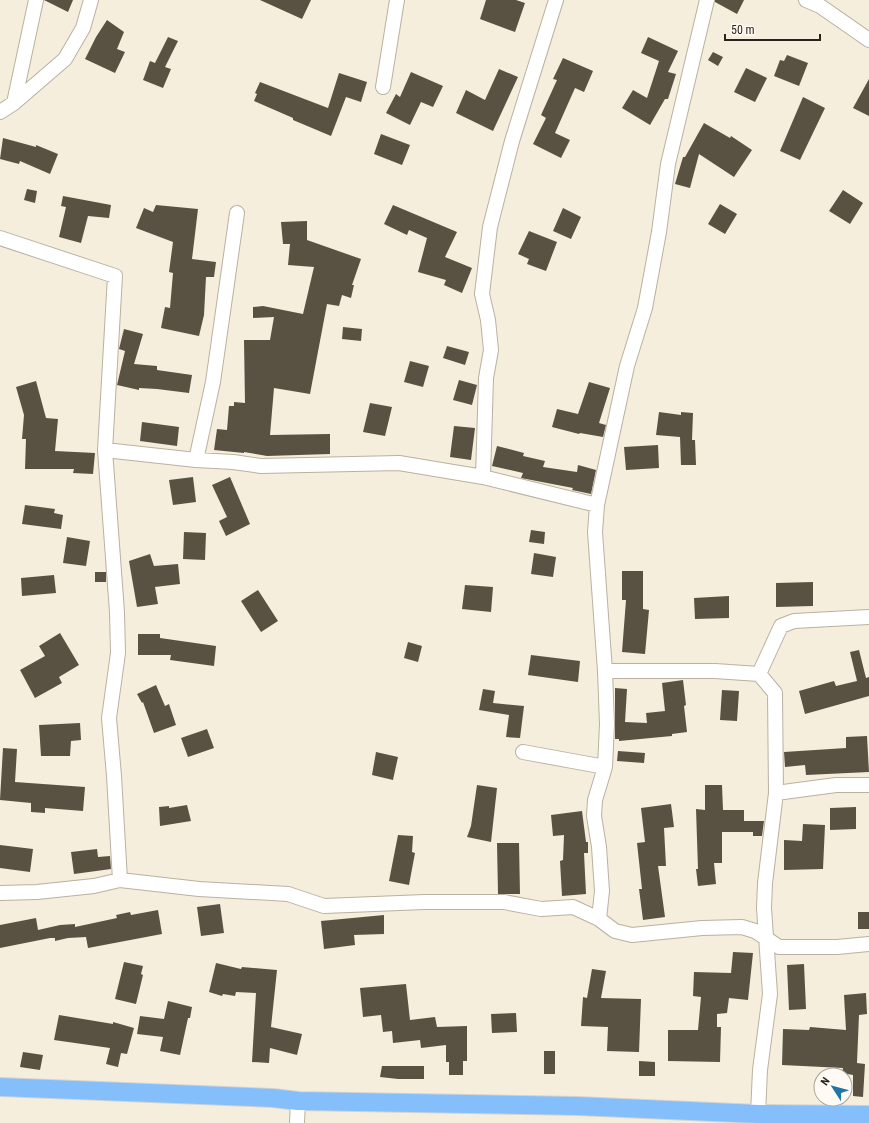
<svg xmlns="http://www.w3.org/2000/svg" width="869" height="1123" font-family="'Roboto Condensed',sans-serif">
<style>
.building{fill:#595243}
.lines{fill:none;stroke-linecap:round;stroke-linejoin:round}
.minor-casing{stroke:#b9b1a1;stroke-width:16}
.major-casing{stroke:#d4d3d2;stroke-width:20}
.minor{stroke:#fff;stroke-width:14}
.major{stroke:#84bffb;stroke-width:18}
</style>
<rect width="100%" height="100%" fill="#f6eedc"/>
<path class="building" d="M44,0h29l-5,12z
M260,0h51l-9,19z
M486,0h30l9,3 -10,29 -35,-13z
M715,0h29l-7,14 -22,-12z
M107,20l17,12 -7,17 8,3 -10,21 -30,-14 11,-22z
M168,37l10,4 -13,26 6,2 -8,19 -20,-8 7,-19 5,2z
M648,37l30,14 -10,21 8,2 -8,25h-3l-15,26 -28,-17 11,-18 14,8 12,-37 -18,-8z
M713,52l10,5 -5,9 -10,-6z
M787,55l21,8 -9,23 -25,-10 6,-16 4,1z
M563,58l30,13 -9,21 -9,-4 -20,45 15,7 -9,18 -28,-14 13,-26 -5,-3 16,-35 -4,-1z
M746,68l21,10 -12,24 -21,-10z
M499,69l19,8 -25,54 -37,-18 10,-23 19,10z
M411,72l32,14 -10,21 -12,-5 -11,23 -24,-12 10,-19 4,3z
M339,73l28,9 -6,20 -15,-5 -15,39 -38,-16v-2l-39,-17 3,-7 -2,-1 5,-11 68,26z
M869,79v37l-16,-8z
M803,97l22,11 -25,52 -20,-9z
M704,123l26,15 1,-2 21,14 -18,27 -35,-23 -9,34 -15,-4 8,-27h2z
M381,134l29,11 -8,20 -28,-11z
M3,138l33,9v-2l22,9 -8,20 -30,-13 -1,3 -19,-5z
M27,189l10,2 -2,12 -11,-3z
M843,190l20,13 -13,21 -21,-13z
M63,196l48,9 -2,13 -21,-2 -7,27 -22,-6 7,-30 -5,-1z
M720,204l17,10 -12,20 -17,-10z
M156,205l42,4 -6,50 24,3 -2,15h-8l-2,38 -5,21 -38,-8 4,-21 5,1 3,-35 -4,-1 4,-30 -37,-14 8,-20 9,4z
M393,205l64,27 -12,25 27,11 -10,25 -18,-8 2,-5 -28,-8 9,-34 -18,-8 -2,5 -23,-11z
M563,208l18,9 -10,22 -18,-8z
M307,221v19l54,19 -9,26h2l-3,13 -9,-3 -3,11 -12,-2 -17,90 -36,-6 -4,47 60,-1v20l-63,2 -23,-4v1l-30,-3 3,-21 10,1 2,-24h5v-4l11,1 -1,-63h26l4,-23 -21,1v-11l10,-1 40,8 11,-47 -26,-2 2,-21h-7l-2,-22z
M529,231l28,11 -11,29 -19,-7 2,-5 -11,-5z
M343,327l19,2 -1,12 -19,-2z
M124,329l19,5 -9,30 23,2v4l35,5 -3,18 -32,-4 -18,-1v2l-22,-5 8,-34 -6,-2z
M447,346l22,6 -4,13 -22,-7z
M410,361l19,5 -6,21 -19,-5z
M459,380l18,5 -5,20 -19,-5z
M36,381l10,37 12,1 -3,32 40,2 -2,21 -20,-1 1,-4h-49l1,-30h-4l2,-24 -8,-28z
M589,382l21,6 -11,35 7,2 -3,12 -23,-4 -1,1 -27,-7 5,-18 21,5z
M370,403l22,4 -7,29 -22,-4z
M659,412l22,3v-3l12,1 -1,27h3l1,25h-15l-1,-28 -24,-2z
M142,422l37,5 -2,19 -37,-5z
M454,426l21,2 -4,32 -21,-3z
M658,445l1,23 -33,2 -2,-23z
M497,446l27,7 -1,3 22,5 -2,6 34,5 1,-7 18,5 -5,24 -19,-4 1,-2 -52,-10 2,-5 -31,-7z
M193,477l3,25 -23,3 -4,-25z
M230,477l20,47 -24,12 -7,-15 8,-4 -15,-32z
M25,505l30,4 -1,4 9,2 -2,14 -39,-5z
M531,530l14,2 -1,12 -15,-2z
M184,532l22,1 -1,27 -22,-1z
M67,537l23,4 -4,25 -23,-3z
M534,553l22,4 -3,20 -22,-3z
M150,554l4,12 24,-2 2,20 -25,3 3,17 -21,3 -8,-46z
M622,571h21v38l6,1 -4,44 -23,-2 4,-52h-4z
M95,572h11v10h-11z
M54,575l2,18 -34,3 -1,-18z
M813,582v24l-37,1v-24z
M465,585l28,2 -2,25 -29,-3z
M258,590l20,31 -17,11 -20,-31z
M729,596v22l-34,1 -1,-21z
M60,633l19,32 -20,12 3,6 -27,15 -15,-28 25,-14 -6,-10z
M138,634h22v4l56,8 -2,20 -44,-6 1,-5h-33z
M408,642l14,4 -4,16 -14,-4z
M859,650l7,28 3,-1v19l-64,18 -6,-23 35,-10 2,5 21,-5 -7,-29z
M531,655l49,6 -2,21 -50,-7z
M683,680l3,25 -2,1 3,26 -15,2v2l-53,5v-2h-4v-51l12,1 -2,33 22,1 -1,-10 19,-2 -3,-28z
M156,685l9,21 4,-2 7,21 -22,8 -11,-31 -1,1 -5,-9z
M483,689l12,2 -2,12 31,3 -4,32 -14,-1 3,-22 -30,-5z
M722,690l17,1 -2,30 -17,-1z
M80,723l1,17 -10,1 -1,15h-29l-2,-31z
M207,729l7,19 -26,9 -7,-19z
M867,736l2,36 -63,3 -1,-10 -20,2 -1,-15 62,-4v-11z
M3,748l14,1 -2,33 70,5 -2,24 -38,-3v5l-14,-1v-9l-31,-3z
M618,751l27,2 -1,10 -27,-2z
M376,752l22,5 -5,23 -21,-5z
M477,785l20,3 -6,54 -24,-5 4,-11z
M705,785h17l1,25h21v11h20l-2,15h-9v-4h-31v31h-8l2,21 -18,2 -2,-17h2l-2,-60 9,1z
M671,804l3,23 -10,1 2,38h-8l7,51 -22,3 -4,-31h3l-5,-46 8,-1 -4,-34z
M187,805l4,16 -31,5 -1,-19 10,-1v2z
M856,807v22l-26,1v-22z
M582,811l4,31h2v11h-4l2,41 -24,2 -2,-35 3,-1 1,-25 -11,1 -2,-21z
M803,824l22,1 -2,44 -39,1v-30l18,1z
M398,835l15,1 -1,16 3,1 -6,32 -20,-4z
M497,843h22l1,51h-22z
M0,845l33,4 -3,23 -30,-4z
M97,849l1,8 12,-1 1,13 -37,5 -3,-22z
M220,904l4,29 -23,3 -4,-29z
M158,910l4,24 -74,14 -2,-11 -18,1 -13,3v-3h-5l-50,10v-23l36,-7 2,12 22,-5 15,-1v3l42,-9 -1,-3 14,-3 1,3z
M858,912h11v17h-11z
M384,915v19l-30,1 1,10 -31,4 -3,-28z
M733,952l20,1 -5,47 -19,-2 -2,15 -10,1v13h4l-1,35 -52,-1v-31h30l3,-33 -8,-1 1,-24 37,1z
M124,962l19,4 -2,8 2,1 -7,29 -21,-5z
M216,963l25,6 1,-2 35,3 -6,57 31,7 -5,21 -27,-7 -1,15 -17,-1 4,-69 -20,-1 -1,4 -12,-2 -1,2 -13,-4z
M804,964l2,45 -17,1 -2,-45z
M592,969l14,2 -5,27 40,1 -2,53 -32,-1 1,-24 -27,-1 2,-29 4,1z
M406,984l4,36 25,-3 2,10 30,-1v35h-4v14h-14v-13h-3v-17l-25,3 -1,-8 -27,3 -1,-12 -9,1 -2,-17 -18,2 -3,-29z
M866,993l1,21 -8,1 -2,48 8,1 -2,33 -10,-1v-21l-11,-2 1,-5 -61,-3 1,-36 26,1 1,-3 36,3 -2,-35z
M168,1001l24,6 -2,11h-2l-8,37 -20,-4 3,-14 -26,-3 3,-18 24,3z
M516,1013l1,19 -25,1 -1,-19z
M59,1015l54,9v-2l21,6 -7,26 -6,-1 -3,14 -12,-3 4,-16 -56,-8z
M544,1051h11v23h-11z
M23,1052l20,3 -3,15 -20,-3z
M639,1061l16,1v14h-16z
M382,1066h42v13h-26l-18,-2z"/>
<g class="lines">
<defs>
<path id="minor" d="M806,0l14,6 49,34
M383,87l14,-87
M14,103l51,-44 18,-31 8,-28
M0,112l14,-9 22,-103
M0,238l115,38 -10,174 12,162 1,41 -9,65 5,58 6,104
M105,450l91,10 37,2 28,4 138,-3 84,14 114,28
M196,460l17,-78 24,-169
M483,477l3,-99 5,-28 -3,-30 -6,-26 8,-67 22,-86 44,-141
M605,671h110l44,3 16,19 1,100 -11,90 -1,25 6,86 -10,76 -2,44
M759,674l22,-48 13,-5 75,-4
M523,752l82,15
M776,793l60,-8h33
M0,893l37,-1 57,-6 26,-6 79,9 89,5 36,12 101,-4h79l37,7 32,-2 26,12 16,12 17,4 70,-7 40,-1 13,4 24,16h58l32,-3
M599,919l3,-28 -3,-44 -5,-31 1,-16 10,-33 2,-43 -2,-53 -10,-139 2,-27 30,-139 18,-58 14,-76 9,-68 39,-164
M297,1123l1,-22"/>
<path id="major" d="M0,1087l273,11 25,3 279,5 181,8 111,1"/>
</defs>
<use href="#minor" class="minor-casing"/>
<use href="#major" class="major-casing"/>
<use href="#minor" class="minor"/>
<use href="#major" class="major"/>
</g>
<g transform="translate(833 1087) rotate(306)"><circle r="19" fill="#fffbf4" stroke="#a9a59e"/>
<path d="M0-3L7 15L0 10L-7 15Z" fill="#2076a6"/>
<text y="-6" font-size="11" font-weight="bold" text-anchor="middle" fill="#27241d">N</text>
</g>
<path d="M725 34v6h95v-6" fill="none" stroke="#27241d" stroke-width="2"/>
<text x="731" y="34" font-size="12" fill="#27241d" stroke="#fffbf4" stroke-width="3" paint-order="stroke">50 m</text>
</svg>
